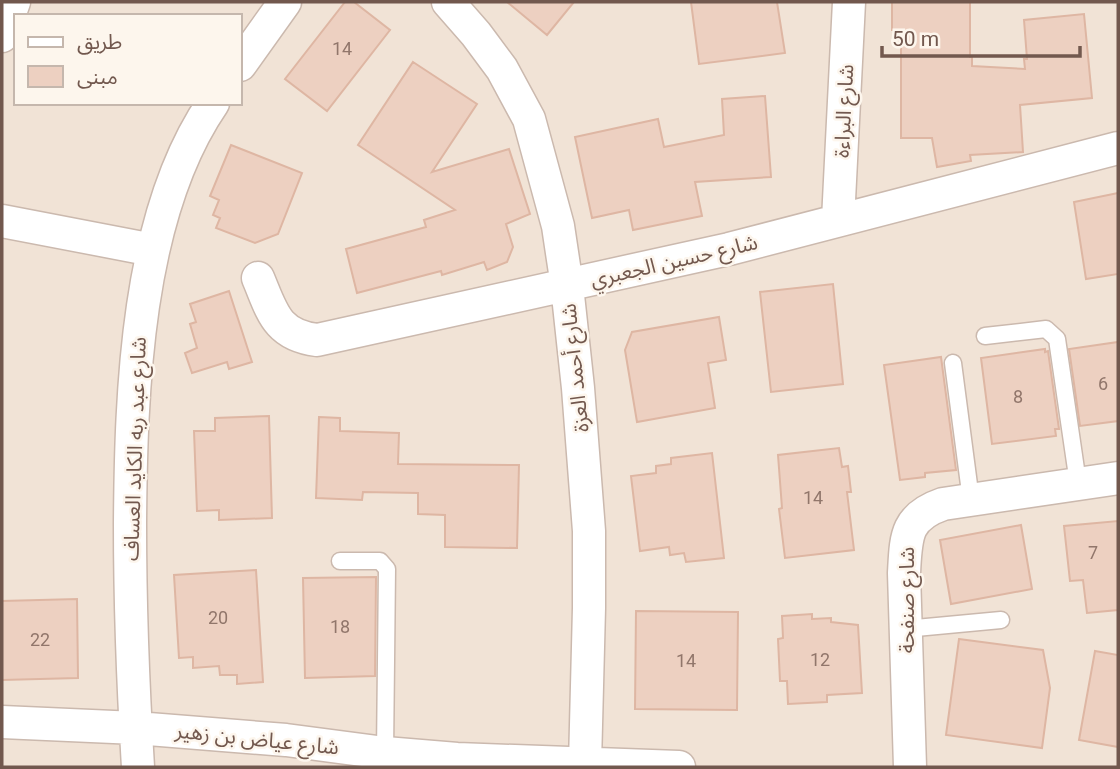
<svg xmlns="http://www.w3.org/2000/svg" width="1120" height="769" font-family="Roboto,'Noto Sans Arabic',sans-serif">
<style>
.residential{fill:#f1e3d6;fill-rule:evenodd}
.building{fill:#edd0c1;stroke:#deb6a3;stroke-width:2}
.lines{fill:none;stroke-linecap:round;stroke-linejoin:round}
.service-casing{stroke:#cbb9ae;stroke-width:19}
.minor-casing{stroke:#cbb9ae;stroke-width:35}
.service{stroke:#fff;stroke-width:16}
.minor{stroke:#fff;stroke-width:32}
.labels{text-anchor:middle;stroke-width:5;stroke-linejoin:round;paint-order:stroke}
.number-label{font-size:18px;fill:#91766b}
.street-label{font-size:21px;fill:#72584e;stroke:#fdf6ed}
</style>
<rect width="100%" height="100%" fill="#faf2e7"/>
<path class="residential" d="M2,2h1116v765h-1116zM16,16h224v87h-224z"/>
<path class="building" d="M345,2h9l36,28 -63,81 -42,-32z
M507,2h67l-27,33z
M691,2h86l8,51 -86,11z
M892,2h78v55h2v9l53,3 -1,-10h3l-3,-39 60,-6 8,84 -72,7 3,47 -53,3 1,6 -34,6 -5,-29h-31v-108h-9z
M413,62l64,42 -45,68 77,-23 21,65 -24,10 7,23 -6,15 -20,8 -3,-8 -42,13 -1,-4 -84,22 -11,-44 80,-22 -2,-7 31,-10 -97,-65z
M765,96l6,81 -76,5 7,34 -69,14 -4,-20 -37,8 -17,-81 83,-18 6,28 60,-12 -2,-36z
M231,145l71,28 -24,61 -23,9 -39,-15 4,-10 -7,-3 6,-15 -9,-4z
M1118,193v81l-32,5 -12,-77z
M833,284l10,100 -72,8 -11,-100z
M229,291l23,71 -23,7 -2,-7 -35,11 -7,-20 12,-5 -7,-24 6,-2 -6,-18z
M719,317l7,43 -18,3 7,45 -78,14 -12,-72 7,-18z
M1118,342v79l-38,5 -11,-77z
M1045,349v3l3,-1 11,78h-4l1,7 -64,8 -11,-86z
M941,357l15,113 -31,3v4l-25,3 -16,-115z
M269,416l3,102 -53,2v-10l-22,1 -3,-80h21v-13z
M319,417l21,1v13l59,2 -1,31 121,1 -2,83 -72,-1v-32l-27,-1v-21l-55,-1 -1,8 -46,-2z
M839,448l3,19 6,-1 3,26h-4l7,58 -69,8 -6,-49 3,-1 -4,-53z
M712,453l12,105 -38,4 -2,-9 -14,2 -1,-8 -29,4 -9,-75 25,-3v-7l15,-2v-6z
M1118,521v89l-31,3 -4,-33 -13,1 -6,-55z
M1021,525l11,64 -81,15 -11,-64z
M256,570l7,112 -26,2v-9h-17l-1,-9 -26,2v-11l-14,1 -5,-83z
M376,577l-1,99 -70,2 -2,-100z
M77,599l1,79 -76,2v-79z
M636,611l102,1 -1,98 -102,-1z
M812,614v5l19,-1v4l27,3 4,68 -35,2v7l-39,2 -1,-23h-7l-2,-42 5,-1 -1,-22z
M959,639l84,11 7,38 -8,60 -96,-13z
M1095,651l23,4v92l-39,-7z"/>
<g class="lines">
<defs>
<path id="service" d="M985,336l61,-7 11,10 21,144
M953,363l18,137
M340,561h40l7,8 -2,184
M905,629l96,-9"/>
<path id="minor" d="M448,2l28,32 26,35 27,50 29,107 9,60 11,102 11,143v77l-4,156
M2,36l12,-34
M240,65l45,-63
M838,220l11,-218
M2,221l151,29
M258,278c14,33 18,57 59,62l412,-91 389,-101
M2,722l134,6 150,12 99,13 72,6 222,8
M138,767c-5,-81 -8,-162 -8,-243 1,-132 6,-309 83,-421
M910,767l-6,-194c2,-36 1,-56 39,-69l175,-26"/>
</defs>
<use href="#service" class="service-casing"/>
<use href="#minor" class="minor-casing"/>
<use href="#service" class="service"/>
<use href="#minor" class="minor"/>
</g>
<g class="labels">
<g class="number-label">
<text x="342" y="55">14</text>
<text x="1103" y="390">6</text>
<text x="1018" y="403">8</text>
<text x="813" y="504">14</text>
<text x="1093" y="559">7</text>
<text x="218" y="624">20</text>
<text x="340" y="633">18</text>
<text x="40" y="646">22</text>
<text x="820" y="666">12</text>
<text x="686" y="667">14</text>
</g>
<g class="street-label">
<text transform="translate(844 111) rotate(-87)" y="7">شارع البراءة</text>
<text transform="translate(674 261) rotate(-13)" y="7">شارع حسين الجعبري</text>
<text transform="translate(575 368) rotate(-96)" y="7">شارع أحمد العزة</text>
<text transform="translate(135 449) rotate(-88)" y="7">شارع عبد ربه الكايد العساف</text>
<text transform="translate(907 600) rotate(-90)" y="7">شارع صنفحة</text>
<text transform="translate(257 739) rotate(6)" y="7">شارع عياض بن زهير</text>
</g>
</g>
<rect width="1120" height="769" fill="none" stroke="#72584e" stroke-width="7"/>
<rect x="14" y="14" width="228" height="91" fill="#fdf6ed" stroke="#c5b7ad" stroke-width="2"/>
<rect x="28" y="37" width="35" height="10" fill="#ffffff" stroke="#c5b7ad" stroke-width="2"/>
<text x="77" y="49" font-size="21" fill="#72584e">طريق</text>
<rect x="28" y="66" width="35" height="21" fill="#edd0c1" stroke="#c5b7ad" stroke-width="2"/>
<text x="77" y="84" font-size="21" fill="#72584e">مبنى</text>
<path d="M882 46v10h198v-10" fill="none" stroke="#72584e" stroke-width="3.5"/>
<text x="892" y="46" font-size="21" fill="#72584e" stroke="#fdf6ed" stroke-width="5" paint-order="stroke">50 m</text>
</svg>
